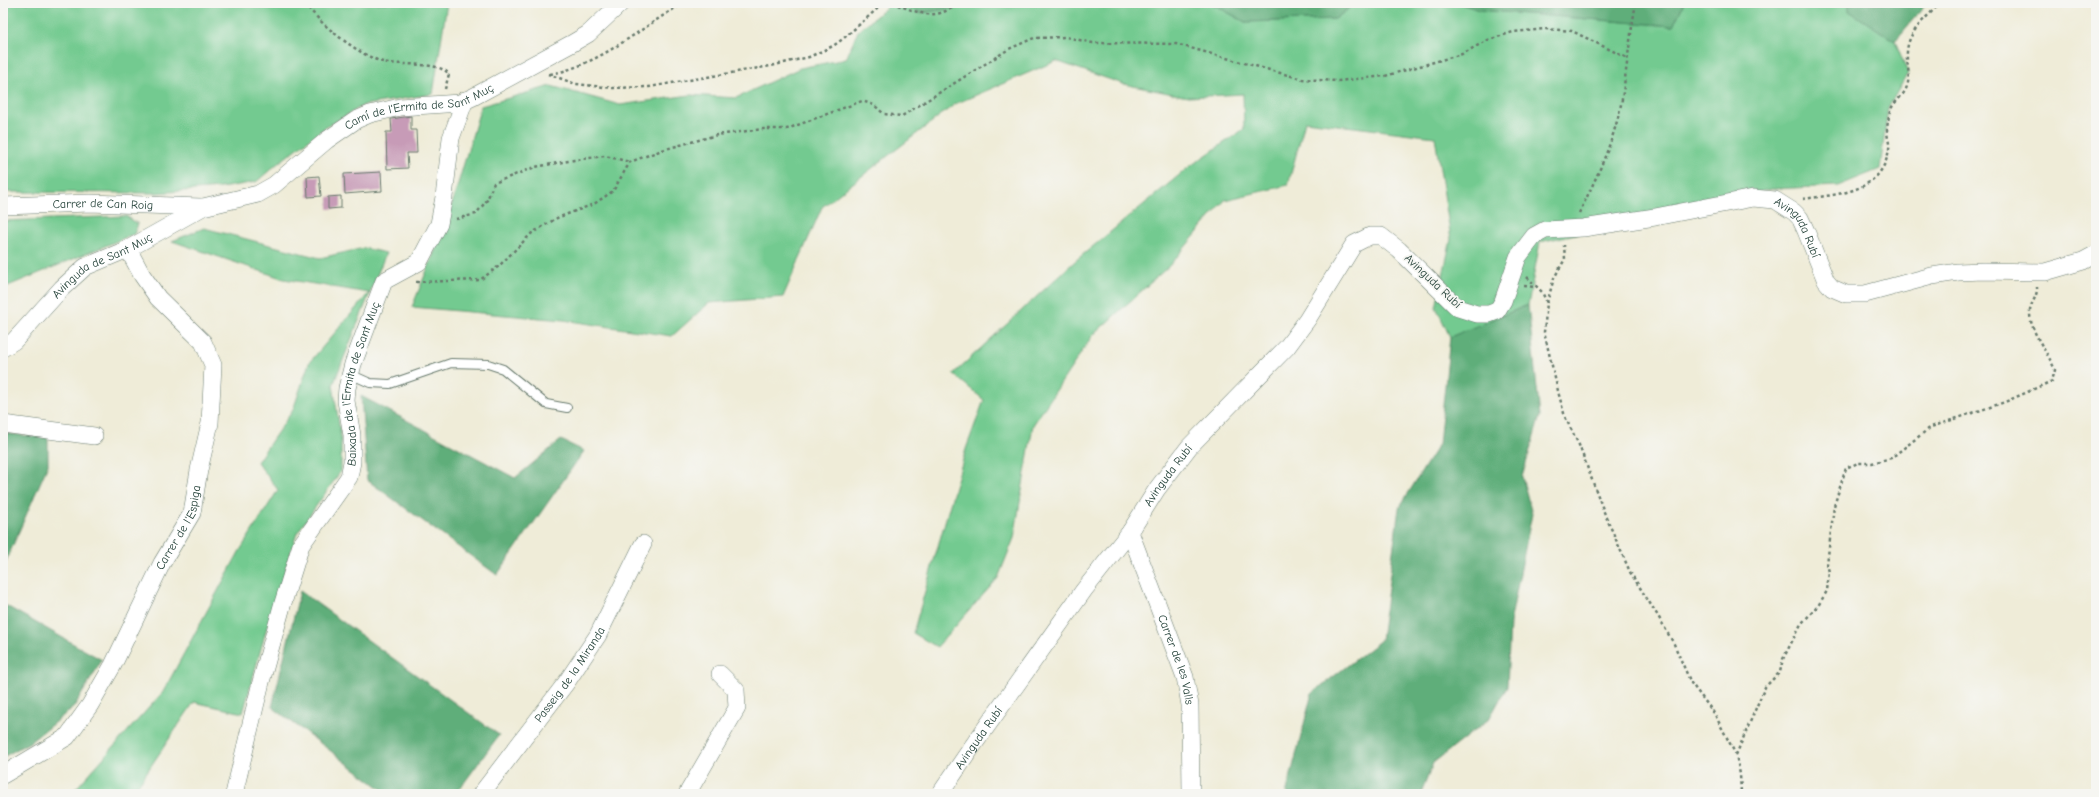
<svg xmlns="http://www.w3.org/2000/svg" width="2099" height="797" font-family="'Comic Neue',sans-serif">
<style>
.green{fill:#73ca90;stroke:#498462}
.forest{fill:#5eae7a;stroke:#3e7657}
.building{fill:#c79bb7}
.lines{fill:none;stroke-linecap:round;stroke-linejoin:round}
.service-casing{stroke:#687a6d;stroke-width:10}
.minor-casing{stroke:#687a6d;stroke-width:18}
.path{stroke:#687a6d;stroke-width:2.5;stroke-dasharray:3 3;stroke-linecap:butt}
.service{stroke:#fff;stroke-width:8}
.minor{stroke:#fff;stroke-width:17}
.labels{text-anchor:middle;stroke-width:3.5;stroke-linejoin:round;paint-order:stroke}
.street-label{font-size:12px;fill:#1f3d34;stroke:#f6f6f2}
</style>
<rect width="100%" height="100%" fill="#f6f6f2"/>
<filter id="ink" filterUnits="userSpaceOnUse"><feTurbulence type="fractalNoise" baseFrequency=".025" numOctaves="2"/><feDisplacementMap in="SourceGraphic" scale="8" xChannelSelector="R" yChannelSelector="G"/><feConvolveMatrix kernelMatrix="1 2 1 2 8 2 1 2 1" color-interpolation-filters="sRGB"/></filter>
<filter id="wash" filterUnits="userSpaceOnUse"><feTurbulence type="fractalNoise" baseFrequency=".012" numOctaves="4" result="noise"/><feDisplacementMap in="SourceGraphic" scale="16" xChannelSelector="R" yChannelSelector="G"/><feGaussianBlur stdDeviation="0.9" result="paint"/><feColorMatrix in="noise" values="0 0 0 0 0 0 0 0 0 0 0 0 0 0 0 0 0 1.4 0 .05"/><feComposite in="paint" operator="in"/></filter>
<g filter="url(#wash)">
<rect width="100%" height="100%" fill="#efecd8"/>
<path class="green" d="M3,3h444l-14,91 -69,11 -41,24 -46,35 -21,18 -35,6 -66,5 -152,-1z
M892,3h10l18,10 67,-10h224l34,19 90,-3 21,-16h102l21,7 194,16 11,-23h165l1,8 45,30 13,32 -20,35 -8,61 -42,17 -66,3 -232,53 -12,63 -78,32 -14,-30 15,-68 -16,-102 -130,-16 -17,64 -63,15 -55,65 -77,70 -60,90 -19,113 -16,40 -61,69 -24,-14 53,-184 18,-49 -31,-26 121,-112 115,-95 55,-38 -1,-35 -55,3 -65,-13 -67,-23 -101,43 -133,103 -39,90 -74,6 -37,33 -109,-16 -151,-13 35,-86 34,-115 70,-20 69,19 70,-10 46,3 64,-30 46,-9 12,-28z
M126,216l12,8 -4,10 -131,54v-67z
M204,228l116,30 44,-10 22,5 -53,132 8,53v33l-44,62 -30,94 -24,86 -49,-11 -62,92h-61l92,-102 76,-140 39,-62 -21,-28 36,-52 16,-47 60,-70 -85,-14 -112,-38z"/>
<path class="forest" d="M902,3h85l-67,10z
M1211,3h145l-21,16 -90,3z
M1458,3h226l-11,23 -194,-16z
M1849,3h78l-32,38 -46,-30z
M1528,305l12,111 -18,61 10,37 -22,109 -3,64 -18,32 -56,44 -12,31h-135l26,-101 69,-53 18,-132 40,-64 11,-107z
M361,396l154,82 46,-38 23,11 -87,124 -130,-95z
M3,433l45,5v27l-45,103z
M300,591l199,144 -43,59h-68l-116,-87z
M3,604l99,56 -28,47 -44,35 -25,14 -2,-3z"/>
<g id="blocks">
<path class="building" d="M411,116v14h5l1,23h-10l1,15 -21,1 -1,-37h6l-1,-13z
M381,172l1,19 -37,3 -1,-20z
M319,176l2,20 -13,1 -1,-20z
M341,196v12l-13,1v-12z"/>
</g>
</g>
<g filter="url(#ink)">
<use href="#blocks" fill-opacity="0" stroke="#687a6d" stroke-width="1"/>
<g class="lines">
<defs>
<path id="service" d="M350,374l20,9 20,1 61,-21 37,1 15,5 43,35 21,4"/>
<g id="minor">
<path id="s1" d="M3,206l87,-3 111,4"/>
<path id="s2" d="M3,348l11,-7 48,-53 23,-21 43,-18 75,-42 55,-13 16,-9 53,-45 29,-20 14,-6 30,-7 60,-4 13,-6 98,-53 17,-10 33,-31"/>
<path d="M3,424l91,12"/>
<path id="s3" d="M1130,532l55,145 5,28 1,89"/>
<path id="s4" d="M3,775l64,-38 23,-32 23,-40 49,-102 30,-50 7,-43 11,-47 3,-58 -10,-23 -45,-44 -16,-23 -14,-26"/>
<path id="s5" d="M234,794l27,-112 21,-76 19,-61 48,-68 3,-15v-27l-6,-34 1,-13 6,-24 31,-83 35,-19 20,-38 5,-27 7,-59 14,-38"/>
<path id="s6" d="M481,794l85,-111 32,-48 45,-91"/>
<path d="M687,794l50,-86 -1,-18 -16,-16"/>
<path id="s7" d="M940,794l32,-47 112,-157 46,-58 27,-43 32,-42 98,-100 20,-27 47,-76 16,-8h11l18,14 59,58 19,6h12l8,-3 6,-10 15,-44 16,-21 11,-6 38,-2 72,-11 98,-19 22,2 19,12 6,6 6,13 20,50 6,7 14,6h19l67,-18 26,-4 25,-1 62,1 38,-11 13,-7"/>
</g>
</defs>
<use href="#service" class="service-casing"/>
<use href="#minor" class="minor-casing"/>
<path class="path" d="M305,3c13,20 55,53 78,59 17,4 55,-1 66,12l-4,15
M892,3c28,9 40,20 67,0
M1326,3h17
M548,74l28,10 37,4 36,-1 122,-21 38,-9 24,-11 11,-8 33,-29 1,-6
M550,74c49,-8 91,-47 134,-71
M1803,199c36,-5 79,-6 86,-50 1,-6 -2,-12 -2,-18 0,-5 1,-10 2,-15 2,-15 15,-18 18,-30 4,-11 -1,-23 0,-34 1,-22 20,-34 33,-49
M1579,213c18,-36 36,-74 43,-114 5,-32 8,-64 14,-96
M456,219l20,-5 11,-14 7,-17 41,-16 39,-7 31,-4 25,6
M1527,277l15,15 5,11 -3,29 15,63 6,22 14,28 25,67 26,60 28,44 16,28 17,39 23,30 22,42 4,19 1,20
M416,282l64,-2 19,-14 33,-33 25,-15 37,-14 19,-13 17,-29 32,-12 55,-15 46,-6h24l75,-28 12,4 10,9 18,2 107,-67 25,-11 32,-1 27,6 83,1 126,35 36,2 47,-5 77,-22 26,-14 25,-8 33,-3 26,2 55,27
M1524,286l11,1
M1547,303l7,-25 11,-19 -1,-14
M1736,755l29,-68 15,-15 3,-13 18,-35 17,-18 9,-15 2,-19 -2,-8 7,-58 12,-38 12,-5h14l19,-5 40,-31 74,-25 47,-21 3,-11c-7,-18 -24,-36 -25,-56 -1,-10 8,-17 7,-27"/>
<use href="#service" class="service"/>
<use href="#minor" class="minor"/>
</g>
</g>
<g class="labels">
<g class="street-label">
<text dy="4" stroke="none"><textPath href="#s2" startOffset="493">Camí de l'Ermita de Sant Muç</textPath></text>
<text dy="4" stroke="none"><textPath href="#s1" startOffset="100">Carrer de Can Roig</textPath></text>
<text dy="4" stroke="none"><textPath href="#s7" startOffset="1232">Avinguda Rubí</textPath></text>
<text dy="4" stroke="none"><textPath href="#s2" startOffset="131">Avinguda de Sant Muç</textPath></text>
<text transform="translate(1433 281) rotate(43)" y="4">Avinguda Rubí</text>
<text dy="4" stroke="none"><textPath href="#s5" startOffset="437">Baixada de l'Ermita de Sant Muç</textPath></text>
<text dy="4" stroke="none"><textPath href="#s7" startOffset="392">Avinguda Rubí</textPath></text>
<text dy="4" stroke="none"><textPath href="#s4" startOffset="313">Carrer de l'Espiga</textPath></text>
<text dy="4" stroke="none"><textPath href="#s3" startOffset="136">Carrer de les Valls</textPath></text>
<text dy="4" stroke="none"><textPath href="#s6" startOffset="149">Passeig de la Miranda</textPath></text>
<text dy="4" stroke="none"><textPath href="#s7" startOffset="68">Avinguda Rubí</textPath></text>
</g>
</g>
<rect width="2099" height="797" fill="none" stroke="#f6f6f2" stroke-width="16"/>
</svg>
